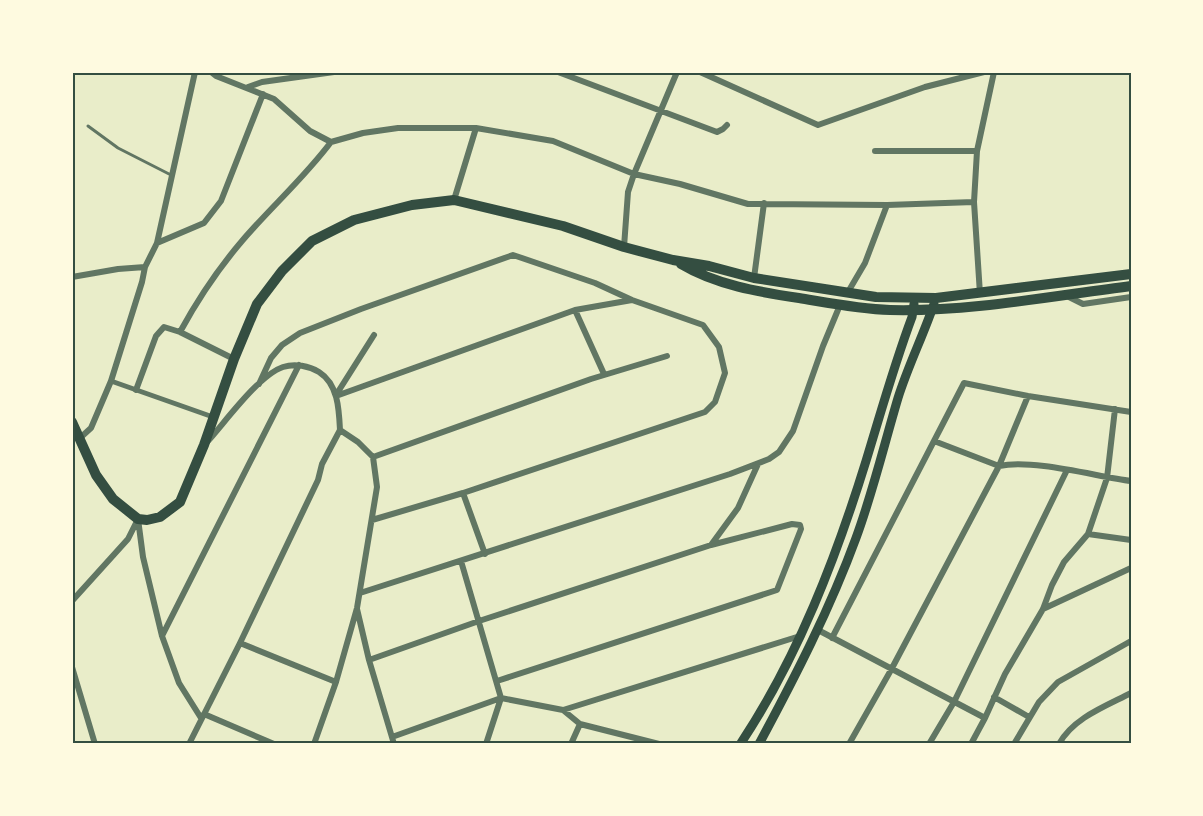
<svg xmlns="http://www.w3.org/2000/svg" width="1203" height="816" font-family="Signika,sans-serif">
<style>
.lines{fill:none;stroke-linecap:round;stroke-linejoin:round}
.service{stroke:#617663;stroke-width:3}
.pedestrian{stroke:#617663;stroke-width:5}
.minor{stroke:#617663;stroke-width:6}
.secondary{stroke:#344e41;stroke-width:9}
.primary{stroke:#344e41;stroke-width:10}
.neatline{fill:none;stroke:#344e41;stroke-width:2}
</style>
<rect width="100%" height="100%" fill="#e9edc9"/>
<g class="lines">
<path class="service" d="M88,126l30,22 53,27"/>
<path class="pedestrian" d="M111,381l102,36"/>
<path class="minor" d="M211,72l5,4 58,23 36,32 21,11 32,-9 35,-5h78l77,13 81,33 46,10 68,20 139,1 87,-3
M558,72l159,60 6,-3 4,-4
M700,72l118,53 107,-38 59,-15
M248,87l14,-5 72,-10
M875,151h102
M454,200l22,-72
M157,243l47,-20 17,-22 42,-107
M624,247l4,-55 6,-18 43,-102
M72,277l46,-8 27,-2
M754,278l10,-75
M848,292l17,-29 22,-58
M980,294l-6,-92 3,-51 17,-79
M1067,296l16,8 48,-7
M575,310l29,64
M180,332c18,-33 38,-63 62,-91 29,-34 62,-63 89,-99
M259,384l12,-26 11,-13 18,-12 61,-24 152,-54 82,28 37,17 71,25 16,22 6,26 -10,29 -10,10 -242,81 -91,27
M136,390l20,-54 8,-9 16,5 54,27
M336,395l38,-60
M336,396l239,-86 57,-10
M80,438l11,-10 20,-47 31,-99 3,-15 12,-24 38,-171
M208,441c18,-20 51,-66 75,-74 12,-4 26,-1 36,5 19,12 20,37 21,58l18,12 15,15 4,30 -20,121 -21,74 -22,62
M934,441l65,25 29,-70
M373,457l218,-78 76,-23
M463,493l22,61
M138,519l5,38 19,79 17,47 22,35
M1088,534l43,6
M461,561l40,137 -15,46
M360,593l370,-119 39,-15 10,-7 14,-21 30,-85 17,-41
M72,601l56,-62 10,-20
M357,609l12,51 25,84
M1043,609l88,-41
M818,630l167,88
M162,636l137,-271
M832,638l132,-255 64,13 103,16
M240,643l96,39
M369,660l110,-39 232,-76 27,-37 20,-44
M72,667l23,77
M497,681l280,-91 24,-61 -1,-4 -8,-1 -81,21
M994,697l35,20
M563,710l237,-74
M204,714l70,30
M392,737l109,-39 62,12 17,14 79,20
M189,744l51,-101 78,-163 4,-16 18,-34
M571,744l9,-20
M849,744l42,-74 108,-204c35,-7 95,10 132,15
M929,744l25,-42 113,-232
M971,744l14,-26 20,-44 38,-65 9,-24 12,-23 24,-28 19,-56 8,-69
M1014,744l25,-42 19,-20 73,-41
M1059,744c14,-26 47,-38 72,-51"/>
<path class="secondary" d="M741,743c57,-86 95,-185 125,-282 15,-49 28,-96 46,-144l2,-13
M759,744c36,-67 71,-135 97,-206 17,-46 28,-93 42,-140 10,-32 25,-62 36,-94"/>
<path class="primary" d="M681,264c35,21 78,28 118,34 30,5 60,11 91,12 79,2 162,-14 241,-24
M72,422l24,53 17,24 25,20 9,1 13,-3 20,-15 24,-57 30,-86 23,-55 25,-33 30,-30 42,-21 58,-15 42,-5 109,26 61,21 49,13 36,6 45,12 122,19 60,1 195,-24"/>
</g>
<rect width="1203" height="816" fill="none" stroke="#fefae0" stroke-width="147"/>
<rect x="74" y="74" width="1056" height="668" class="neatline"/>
</svg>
